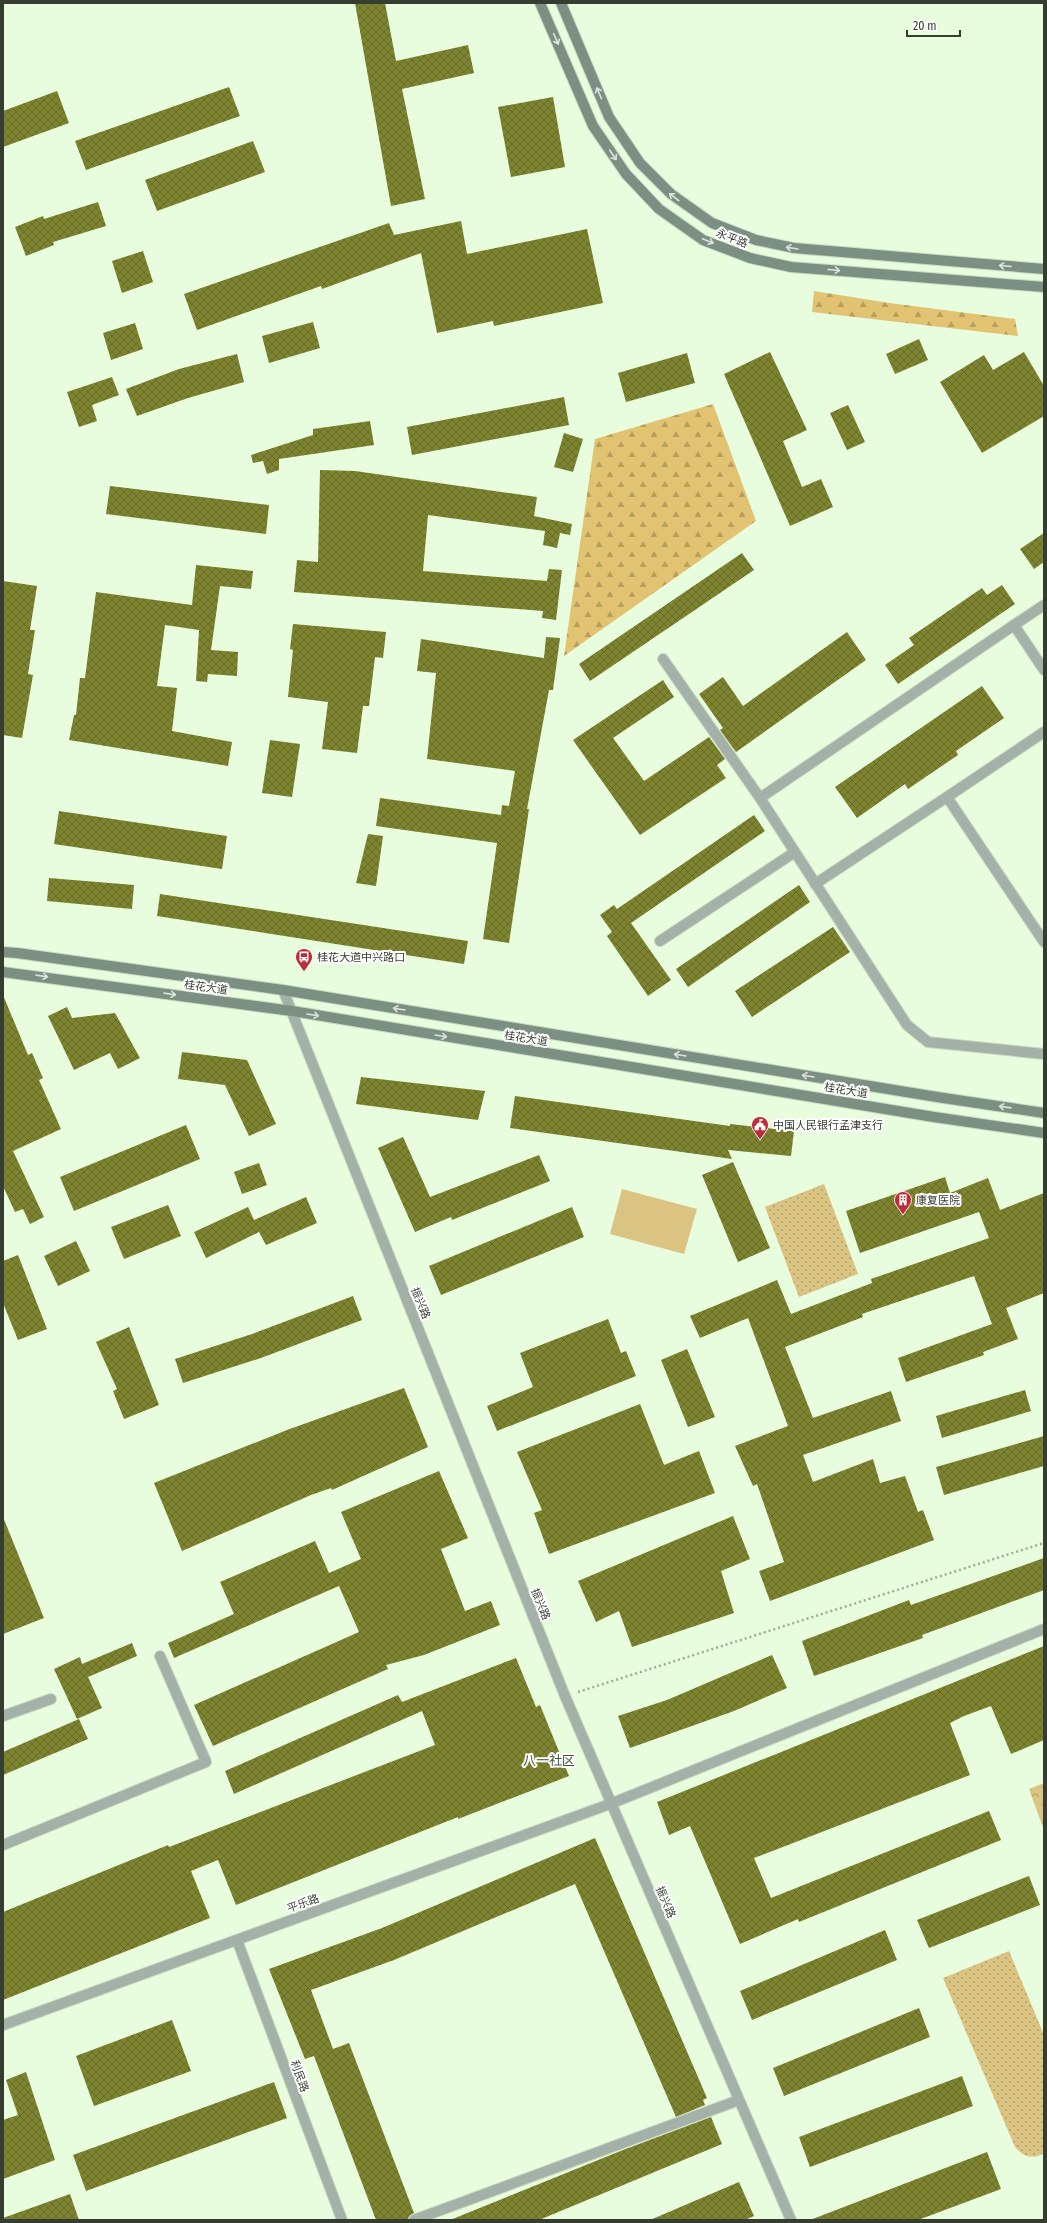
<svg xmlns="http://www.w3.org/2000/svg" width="1047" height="2223" font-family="'Fira Sans Condensed','Noto Sans SC',sans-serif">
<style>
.grass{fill:url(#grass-dots)}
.forest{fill:url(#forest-firs)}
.park{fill:url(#park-crowns)}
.garden{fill:#dbc382}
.building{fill:url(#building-cross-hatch)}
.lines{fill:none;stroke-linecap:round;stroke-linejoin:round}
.service-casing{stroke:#c8dabf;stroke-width:12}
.minor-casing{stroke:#c8dabf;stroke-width:12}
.secondary-casing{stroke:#c8dabf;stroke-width:12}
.path{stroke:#9cab95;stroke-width:2.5;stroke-dasharray:2 3;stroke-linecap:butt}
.service{stroke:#a3b1a8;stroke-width:10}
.minor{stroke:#a3b1a8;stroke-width:10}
.secondary{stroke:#7b9083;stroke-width:10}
.oneway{stroke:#dee3e0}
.labels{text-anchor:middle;stroke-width:4;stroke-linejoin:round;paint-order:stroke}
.street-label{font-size:11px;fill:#353d31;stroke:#fff}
.poi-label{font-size:11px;fill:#353d31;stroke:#fff;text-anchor:start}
.quarter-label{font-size:13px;fill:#44563c;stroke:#fff}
</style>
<defs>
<pattern id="grass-dots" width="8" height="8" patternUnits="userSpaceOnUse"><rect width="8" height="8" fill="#dbc382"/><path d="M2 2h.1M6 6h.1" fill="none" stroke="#b2a06b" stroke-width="1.8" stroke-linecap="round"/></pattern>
<pattern id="forest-firs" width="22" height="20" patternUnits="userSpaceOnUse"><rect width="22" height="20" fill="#e1c371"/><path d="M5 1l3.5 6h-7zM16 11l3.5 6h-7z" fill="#b7a05d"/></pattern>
<pattern id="park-crowns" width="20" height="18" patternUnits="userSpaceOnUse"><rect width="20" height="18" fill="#dbc382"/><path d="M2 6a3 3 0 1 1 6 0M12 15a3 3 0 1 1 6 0" fill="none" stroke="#b2a06b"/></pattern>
<pattern id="building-cross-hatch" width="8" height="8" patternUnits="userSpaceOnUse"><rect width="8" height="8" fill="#7d832f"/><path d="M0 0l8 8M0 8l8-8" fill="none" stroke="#676c29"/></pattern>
</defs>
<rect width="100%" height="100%" fill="#e8fdde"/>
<path class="grass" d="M824,1184l34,90 -59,23 -34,-90z
M1009,1951l35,84v118c-12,7 -20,4 -29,-6l-72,-169z"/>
<path class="forest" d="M814,291l75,12 126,16 3,17 -206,-24z
M713,404l43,117 -192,135 31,-217z"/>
<path class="park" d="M1044,1783v47l-15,-41z"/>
<path class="garden" d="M622,1189l75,20 -13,45 -74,-20z"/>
<path class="building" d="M355,3h30l11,58 72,-16 6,28 -72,16 23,110 -34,7z
M229,87l11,29 -154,54 -11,-29z
M57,91l12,32 -66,24v-36z
M553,97l12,70 -54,10 -13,-70z
M253,141l12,31 -108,39 -12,-31z
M98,202l8,24 -53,16 1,3 -28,11 -11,-29 28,-11 1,3z
M461,221l6,33 120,-25 16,74 -109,23 -1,-5 -56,12 -16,-80 -99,36 -1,-3 -124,44 -13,-36 205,-71 5,12z
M143,251l10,31 -31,11 -10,-32z
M313,322l7,26 -51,15 -7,-27z
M135,323l8,26 -32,11 -8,-27z
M919,339l9,21 -33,14 -9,-20z
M770,352l37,78 -24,11 19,46 19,-8 12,28 -43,19 -66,-152z
M1024,352l20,34v30l-62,37 -42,-71 44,-27 9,15z
M687,353l8,30 -69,19 -8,-29z
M237,354l7,28 -56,16 -51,18 -11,-27 53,-20z
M112,377l7,18 -27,10 5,16 -18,6 -12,-35z
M564,397l5,28 -157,30 -5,-28z
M848,405l17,37 -18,8 -17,-37z
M370,421l4,24 -95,14v11l-12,4 -4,-13 -10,2 -2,-8 62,-20v-6z
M564,433l19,6 -10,33 -19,-5z
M320,470l35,1 182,26 -3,19 38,8 -2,11 -10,-2 -3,15 -14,-3 2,-14 -117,-16 -5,56 124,10 2,-12 13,1 -6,50 -14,-2 1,-7 -249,-19 3,-32 21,2z
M110,486l159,19 -3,29 -160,-20z
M1044,533v29l-10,7 -14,-20z
M742,553l12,17 -164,111 -11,-17z
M196,565l57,6 -2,18 -31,-3 -9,64 27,2 -1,24 -29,-2 -1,8 -11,-1 3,-51 -34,-5 -8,61 20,2 -5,43 60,11 -4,24 -159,-26 5,-25h2l4,-37h5l11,-86 96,13z
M3,581l34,5 -7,44h5l-7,44 5,1 -11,63 -19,-3z
M1002,585l13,19 -117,80 -13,-19 29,-20 -5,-7 73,-50 5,7z
M293,624l93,8 -3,26 -8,-1 -6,49h-6l-6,47 -35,-4 6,-47 -40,-5 5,-47 -3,-1z
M847,632l19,28 -130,92 -16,-22 3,-2 -24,-34 24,-17 20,29z
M546,637l14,1 -7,52h-4l-22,119h2l-20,134 -26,-4 14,-96 -121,-17 4,-28 121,17 1,-10 7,1 6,-35 -88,-12 9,-86 -19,-2 4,-32 123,19z
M663,680l11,17 -61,41 31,43 65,-44 16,22 -8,6 9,13 -86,57 -67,-95z
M982,686l22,32 -48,33 2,4 -50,34 -3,-5 -48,34 -22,-31z
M270,740l30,4 -8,53 -30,-4z
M59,811l168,25 -5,33 -168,-25z
M754,815l11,16 -134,92 40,57 -23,16 -41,-60 5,-4 -12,-17 14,-10 3,4z
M368,834l15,2 -7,50 -20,-3z
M49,878l85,7 -2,24 -85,-8z
M799,885l11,17 -122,85 -12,-18z
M160,894l308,47 -4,23 -307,-48z
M833,927l17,25 -98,65 -17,-26z
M3,995l25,60 4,-2 11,25 -4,2 22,49 -48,22 31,66 -14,7 -7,-15 -8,3 -12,-26z
M67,1007l5,11 43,-5 25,45 -22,11 -8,-16 -36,17 -26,-54z
M182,1052l65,8 29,64 -27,12 -24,-51 -47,-6z
M361,1077l124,14 -7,29 -122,-16z
M515,1096l215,30v-2l64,7 -3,25 -63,-6 4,9 -222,-31z
M186,1125l14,34 -126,52 -14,-34z
M403,1137l27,60 109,-42 11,26 -98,39 -1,-3 -36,15 -37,-84z
M733,1162l37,86 -32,14 -36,-87z
M259,1163l8,22 -25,9 -8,-22z
M945,1177l5,16 38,-15 12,32 44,-17v100l-38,15 12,31 -35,13 1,3 -78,27 -8,-24 94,-34 -18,-48 -112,38 1,3 -78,30 28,71 78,-27 10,30 -98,34 10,27 60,-23 7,24 25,-7 13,36 5,-2 11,30 -164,61 -11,-30 25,-9 -27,-78 -4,2 -18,-40 53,-20 -40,-108 -48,20 -10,-22 87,-36 14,34 81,-31 -1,-4 118,-41 -10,-26 -119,41 -14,-42z
M306,1197l11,26 -51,22 -7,-13 -53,26 -12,-26 54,-25 6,13z
M168,1205l13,31 -57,23 -13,-32z
M572,1207l12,30 -143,58 -12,-29z
M76,1241l14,30 -32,15 -14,-30z
M18,1255l29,74 -29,11 -15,-37v-42z
M353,1296l9,24 -101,38 -78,25 -8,-24 77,-25z
M608,1319l13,34 5,-2 10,25 -139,55 -10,-25 46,-19 -13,-34z
M129,1327l30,78 -35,14 -11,-28 4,-2 -21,-47z
M687,1349l28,68 -27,10 -27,-67z
M404,1388l24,59 -96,43 -1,-2 -20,7 -129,56 -28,-68 133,-53z
M1025,1390l6,21 -89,27 -6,-22z
M640,1404l24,61 35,-14 16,42 -166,61 -15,-41 8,-3 -25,-58z
M1044,1436v30l-100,29 -8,-28z
M439,1471l29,67 -27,11 24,62 26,-10 9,24 -76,30 -38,10 2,4 -175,77 -19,-41 165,-73 -20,-46 -165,72 -6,-15 66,-29 -14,-32 95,-41 14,32 32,-14 -20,-47z
M733,1516l17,43 -29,12 13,42 -102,34 -13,-36 -23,11 -18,-41z
M3,1517l41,101 -41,16z
M1044,1558v32l-122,45 1,3 -109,38 -12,-35 107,-41 2,5z
M132,1643l5,13 -49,21 14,31 -25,11 -23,-50 26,-12 2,7z
M1044,1646v94l-33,14 -20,-48 -27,10 -14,7 20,52 -216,83 17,40 218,-87 12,29 -202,82 -1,-3 -58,25 -50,-118 -21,9 -12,-33z
M772,1655l15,33 -53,23 -104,37 -12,-32 49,-16z
M516,1658l20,49 4,-2 29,71 -111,43v-2l-222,88 -18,-45 -27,11 19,47 -207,82v-88l165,-67 1,2 266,-102 -13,-34 -188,83 -9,-23 173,-76 4,7z
M79,1719l9,20 -85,36v-23z
M595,1838l112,260 -4,2 2,5 -29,12 -101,-233 -181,76 -83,30 22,59 16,-6 65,170 -5,3 -1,4h-32l-62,-164 -9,3 -36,-90 113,-41z
M1029,1876l11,29 -111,43 -12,-28z
M885,1930l12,30 -145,60 -12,-29z
M919,2008l11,29 -146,59 -11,-28z
M172,2020l19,51 -97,35 -18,-50z
M26,2072l29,88 -52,19v-59l15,-5 -12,-35z
M962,2076l11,30 -163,61 -11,-30z
M274,2082l13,36 -201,73 -13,-36z
M711,2117l11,27 -183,76h-89l173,-70z
M987,2152l14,37 -83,31h-108z
M739,2182l15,34 -9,4h-95z
M70,2194l9,26h-76v-2z"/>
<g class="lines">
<defs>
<path id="service" d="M1014,625l30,-20
M663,659l97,139
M1044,670l-30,-45 -254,173 147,227 21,17 116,12
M947,797l97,-65
M815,884l132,-87 97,145
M660,941l135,-89
M3,1716l48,-17
M3,1845l203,-83 -46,-106
M237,1940l105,280
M414,2220l325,-120"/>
<path id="minor" d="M283,990l282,706 226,524
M3,2025l607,-221 434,-175"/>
<path id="secondary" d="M540,3l53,123 33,48 33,35 44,31 47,18 41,9 253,20
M561,3l48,114 31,46 31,31 41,29 44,17 38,8 250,21
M3,952l14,1 266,37 654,107 107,16
M3,972l289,39 642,106 110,16"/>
</defs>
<use href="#service" class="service-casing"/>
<use href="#minor" class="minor-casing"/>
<use href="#secondary" class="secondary-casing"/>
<path class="path" d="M578,1692l466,-149"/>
<use href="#service" class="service"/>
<use href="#minor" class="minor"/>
<use href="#secondary" class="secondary"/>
</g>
<defs><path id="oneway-shaft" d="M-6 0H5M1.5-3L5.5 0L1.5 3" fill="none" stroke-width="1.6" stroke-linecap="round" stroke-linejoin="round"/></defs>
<g class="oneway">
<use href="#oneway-shaft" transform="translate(556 39) rotate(67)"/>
<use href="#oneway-shaft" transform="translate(599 93) rotate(-113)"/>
<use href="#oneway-shaft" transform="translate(613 155) rotate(56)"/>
<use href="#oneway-shaft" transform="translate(674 197) rotate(-143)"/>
<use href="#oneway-shaft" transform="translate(708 241) rotate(23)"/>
<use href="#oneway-shaft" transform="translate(792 248) rotate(-171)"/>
<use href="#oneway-shaft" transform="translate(1005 266) rotate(-175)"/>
<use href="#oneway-shaft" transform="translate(834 270) rotate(5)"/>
<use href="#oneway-shaft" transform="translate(42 976) rotate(8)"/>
<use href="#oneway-shaft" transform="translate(170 994) rotate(8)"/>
<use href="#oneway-shaft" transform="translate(399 1009) rotate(-171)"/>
<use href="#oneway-shaft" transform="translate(313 1015) rotate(9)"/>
<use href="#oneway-shaft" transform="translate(441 1036) rotate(9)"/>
<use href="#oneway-shaft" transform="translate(680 1055) rotate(-171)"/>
<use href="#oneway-shaft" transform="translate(808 1076) rotate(-171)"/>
<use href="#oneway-shaft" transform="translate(1005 1107) rotate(-172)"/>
</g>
<defs>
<symbol id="bus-pin" viewBox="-11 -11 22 30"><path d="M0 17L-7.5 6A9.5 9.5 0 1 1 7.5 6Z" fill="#bd2d39" stroke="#fff"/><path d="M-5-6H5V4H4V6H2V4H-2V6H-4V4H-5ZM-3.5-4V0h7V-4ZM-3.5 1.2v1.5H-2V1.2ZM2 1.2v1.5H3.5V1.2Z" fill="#fff"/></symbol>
<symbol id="civic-pin" viewBox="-11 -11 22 30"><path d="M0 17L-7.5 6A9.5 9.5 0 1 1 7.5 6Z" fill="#bd2d39" stroke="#fff"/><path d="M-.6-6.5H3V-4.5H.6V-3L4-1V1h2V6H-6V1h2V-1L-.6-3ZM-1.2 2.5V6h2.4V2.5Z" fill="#fff"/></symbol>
<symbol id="building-pin" viewBox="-11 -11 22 30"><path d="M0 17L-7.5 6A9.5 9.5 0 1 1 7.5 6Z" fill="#bd2d39" stroke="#fff"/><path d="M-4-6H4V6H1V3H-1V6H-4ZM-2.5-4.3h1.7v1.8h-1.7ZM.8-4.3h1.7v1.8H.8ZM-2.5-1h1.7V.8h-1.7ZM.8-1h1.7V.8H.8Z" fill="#fff"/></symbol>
</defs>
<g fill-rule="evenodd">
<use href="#bus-pin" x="294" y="947" width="20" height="27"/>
<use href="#civic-pin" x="750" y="1115" width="20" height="27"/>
<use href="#building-pin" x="893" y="1190" width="20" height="27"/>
</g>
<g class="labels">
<g class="street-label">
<text transform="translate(732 238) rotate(21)" y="4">永平路</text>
<text transform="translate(206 987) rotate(8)" y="4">桂花大道</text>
<text transform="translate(526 1038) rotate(9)" y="4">桂花大道</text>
<text transform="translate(846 1090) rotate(9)" y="4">桂花大道</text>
<text transform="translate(421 1303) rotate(68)" y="4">振兴路</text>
<text transform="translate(541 1604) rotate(68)" y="4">振兴路</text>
<text transform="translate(666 1902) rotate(67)" y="4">振兴路</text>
<text transform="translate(303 1903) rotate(-20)" y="4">平乐路</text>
<text transform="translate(300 2076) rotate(70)" y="4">利民路</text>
</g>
<g class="poi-label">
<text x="317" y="961">桂花大道中兴路口</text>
<text x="773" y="1129">中国人民银行孟津支行</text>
<text x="916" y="1204">康复医院</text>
</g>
<g class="quarter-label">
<text x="549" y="1765">八一社区</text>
</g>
</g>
<rect width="1047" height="2223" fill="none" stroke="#353d31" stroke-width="8"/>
<path d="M907 30v6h53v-6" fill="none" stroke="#353d31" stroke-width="2"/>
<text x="913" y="30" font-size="12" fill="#353d31" stroke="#ffffff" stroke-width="3" paint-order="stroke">20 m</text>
</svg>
